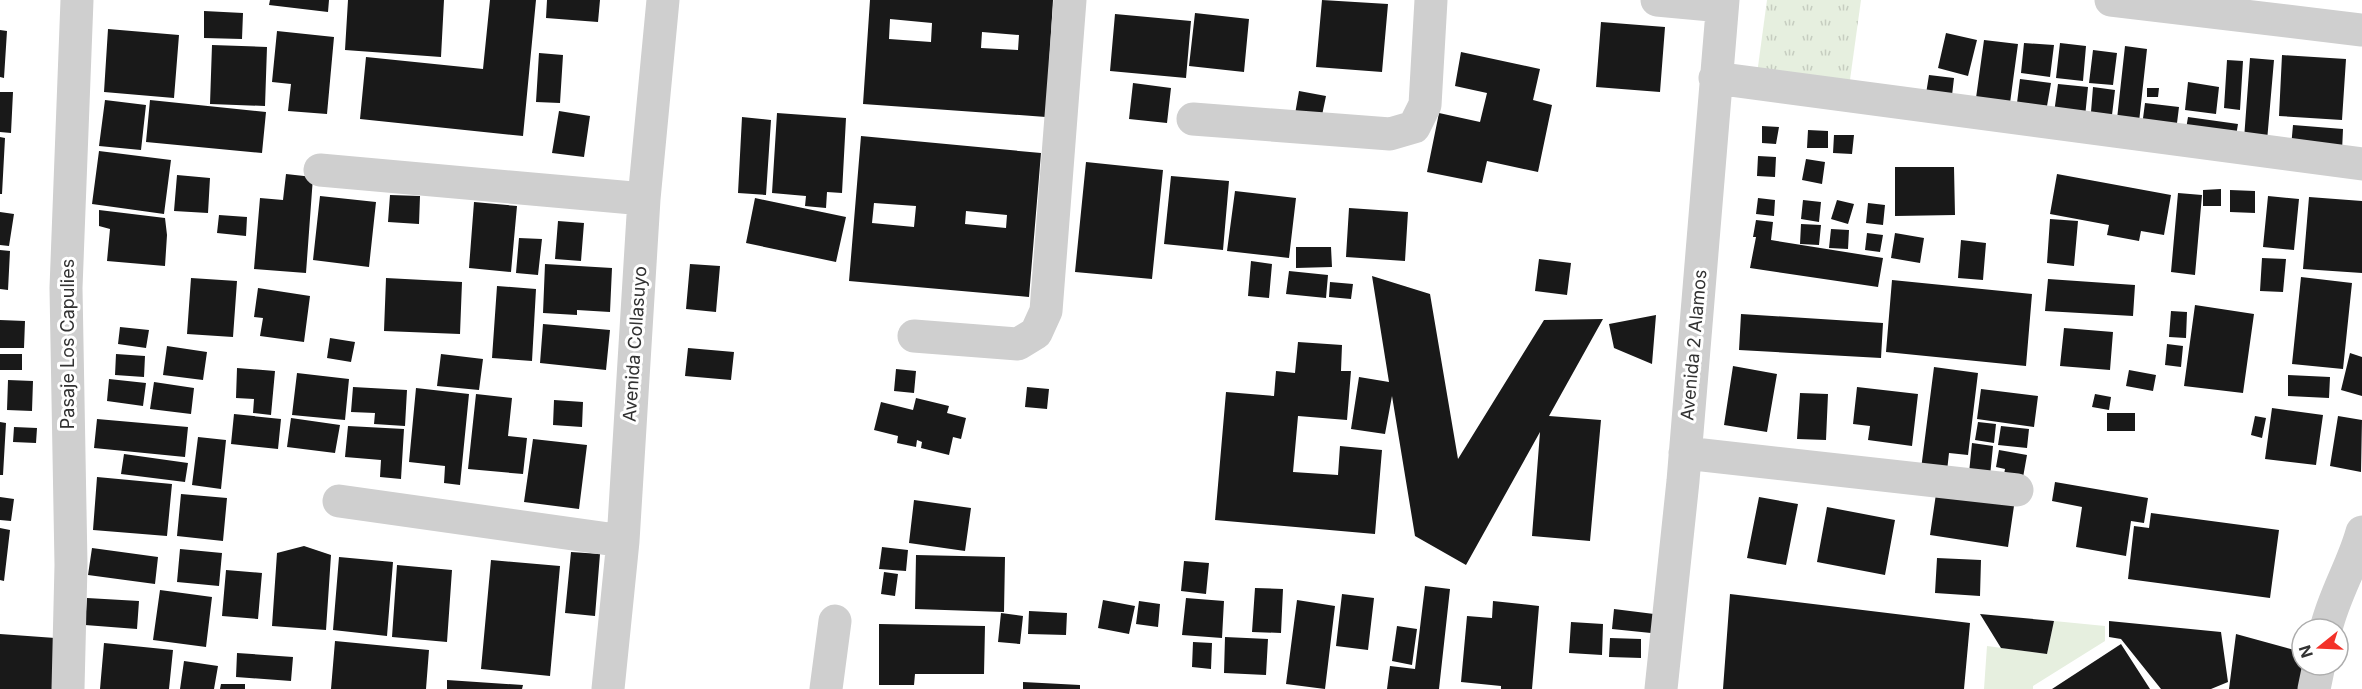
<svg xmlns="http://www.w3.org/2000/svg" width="2362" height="689" font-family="Inter,sans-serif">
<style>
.grass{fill:#e6efdf}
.park{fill:url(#park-tufts)}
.building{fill:#191919;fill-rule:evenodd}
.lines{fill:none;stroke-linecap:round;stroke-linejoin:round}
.minor{stroke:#cfcfcf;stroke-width:33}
.labels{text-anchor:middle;stroke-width:6;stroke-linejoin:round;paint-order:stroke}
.street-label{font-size:18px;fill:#323232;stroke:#fff}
</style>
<defs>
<pattern id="park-tufts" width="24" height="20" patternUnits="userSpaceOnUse" patternTransform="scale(1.5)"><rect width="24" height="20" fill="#e6efdf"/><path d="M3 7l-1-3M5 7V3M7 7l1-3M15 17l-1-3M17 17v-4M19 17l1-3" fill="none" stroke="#c6cdc0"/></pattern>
</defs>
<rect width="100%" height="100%" fill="#fff"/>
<path class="grass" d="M2054,621l51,5v15l-72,45v3h-49l3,-43 60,8z"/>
<path class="park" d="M1767,0h94l-12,87 -92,-13z"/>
<path class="building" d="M270,0h59l-1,12 -59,-7z
M348,0h96l-3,57 -96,-7z
M490,0h46l-13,136 -163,-17 6,-62 117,12z
M547,0h53l-2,22 -52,-4z
M870,0h183l-7,117 -183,-13zM890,19l42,4 -1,19 -42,-3zM982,32l37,3 -1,15 -37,-2z
M1322,0l66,4 -6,68 -66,-5z
M204,11l39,2 -1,26 -38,-1z
M1195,13l54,6 -5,53 -55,-6z
M1115,14l76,7 -5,57 -76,-7z
M1601,22l64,5 -5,65 -64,-5z
M108,29l71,6 -5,63 -70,-6z
M0,30l7,1 -3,47 -4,-1z
M277,31l57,6 -7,77 -39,-3 3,-27 -19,-2z
M1946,33l31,7 -9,36 -30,-8z
M1984,40l34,4 -8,59 -34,-5z
M2024,43l30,2 -4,32 -29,-4z
M2060,43l26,3 -3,35 -27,-3z
M212,45l55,2 -2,59 -55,-2z
M2125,46l22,3 -8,73 -22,-3z
M2093,50l24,3 -4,32 -24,-2z
M1461,52l79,17 -7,31 19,5 -14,67 -51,-11 -5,22 -55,-11 12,-59 41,9 7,-29 -32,-7z
M539,53l24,2 -3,48 -24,-1z
M2282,55l64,4 -4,61 -63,-4z
M2250,58l24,2 -7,81 -23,-2z
M2227,60l16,1 -3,49 -16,-2z
M1929,75l25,3 -3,26 -26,-4z
M2020,79l31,4 -4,23 -30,-3z
M2188,82l31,5 -3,27 -31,-4z
M1133,83l38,5 -4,35 -38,-4z
M2058,84l30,3 -3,30 -31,-4z
M2093,87l22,3 -3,25 -21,-3z
M2147,88h12l-1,9h-11z
M1299,91l27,5 -6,29 -26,-5z
M0,92h13l-2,41 -11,-1z
M105,100l41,5 -5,45 -42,-4z
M150,100l116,12 -4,41 -116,-11z
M2145,103l34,4 -3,24 -34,-5z
M559,111l31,5 -6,41 -32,-4z
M777,113l69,5 -4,75 -15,-1 -1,16 -21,-2 1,-10 -34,-3z
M742,117l29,3 -5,75 -28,-2z
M2188,117l50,7 -3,18 -50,-7z
M2293,125l50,4 -1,22 -51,-4z
M1762,126l17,1 -3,17 -14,-1z
M1808,130l20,1v17h-21z
M1834,135h20l-2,19 -19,-1z
M861,136l180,17 -12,144 -180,-16zM874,203l42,3 -2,21 -42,-4zM966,211l41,4 -1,13 -41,-4z
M0,137l5,1 -3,56h-2z
M99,151l72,9 -7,54 -72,-10z
M1758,156l18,1 -1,20 -18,-1z
M1806,159l19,3 -3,22 -20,-4z
M1086,162l77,8 -11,109 -77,-7z
M1895,167h59l1,48 -60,1z
M286,174l27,3 -7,96 -52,-4 6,-71 23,2z
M2057,174l114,21 -7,40 -23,-4 -2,10 -32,-6 2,-10 -59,-11z
M177,175l33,3 -2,35 -34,-2z
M1171,176l58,5 -6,69 -59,-6z
M2221,189v17h-18v-16z
M2230,190l25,1v22l-25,-1z
M1235,191l61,7 -7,60 -62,-7z
M2178,193l24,2 -7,80 -24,-3z
M390,195l30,1 -1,28 -31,-2z
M320,196l56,6 -7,65 -56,-7z
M2268,196l31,3 -5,51 -31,-3z
M2309,197l53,4v72l-59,-4z
M755,198l91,19 -10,45 -90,-19z
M1758,198l17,2 -1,16 -18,-2z
M1803,200l18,2 -2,20 -18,-3z
M1837,200l17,4 -6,20 -17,-5z
M474,202l43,4 -6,66 -42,-4z
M1868,203l17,2 -2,20 -17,-2z
M1349,208l59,4 -3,49 -59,-4z
M99,210l66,8 2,17 -2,31 -58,-5 3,-32 -11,-3z
M0,212l14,2 -5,32 -9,-1z
M219,215l28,2 -1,19 -29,-3z
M2050,219l28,2 -4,45 -27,-3z
M1756,220l17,2 -2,18 112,18 -5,29 -128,-19 6,-31h-3z
M558,221l26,2 -3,38 -26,-2z
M1801,224l20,1 -2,20 -19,-1z
M1831,229l18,1 -1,19 -19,-1z
M1867,233l16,2 -3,17 -15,-2z
M1895,233l29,5 -4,25 -29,-5z
M519,238l23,1 -4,36 -22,-2z
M1961,240l25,3 -3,37 -25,-2z
M1296,247h35l1,20 -36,1z
M0,250l10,1 -2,39 -8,-1z
M2262,258l24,1 -3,33 -23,-1z
M1539,259l32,4 -4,32 -32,-4z
M1251,261l21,3 -3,34 -21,-2z
M545,264l67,4 -2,44 -33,-2v5l-34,-2z
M690,264l30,2 -4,46 -30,-3z
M1289,271l39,4 -2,23 -40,-4z
M1372,276l58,18 28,165 86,-139 59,-1 -54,97 52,4 -11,121 -58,-5 8,-104 -74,133 -51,-29 -23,-140 -7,38 -34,-5 8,-52 30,5z
M2301,277l51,6 -9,86 -51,-5z
M191,278l46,3 -4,56 -46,-3z
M386,278l76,4 -2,52 -76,-3z
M2048,279l87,6 -2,31 -88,-5z
M1892,280l140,14 -6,72 -140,-14z
M1330,282l23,2 -2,15 -22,-2z
M497,286l39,3 -4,72 -40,-3z
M258,288l52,8 -6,46 -44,-6 3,-18 -9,-1z
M2195,305l59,9 -11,79 -59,-7z
M2171,311l16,1 -1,26 -17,-1z
M1741,314l142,9 -2,35 -142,-8z
M1656,315l-4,49 -38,-16 -5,-24z
M0,320l25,1 -1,27h-24z
M543,324l67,6 -4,40 -66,-7z
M120,327l29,3 -3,18 -28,-4z
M2064,328l49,4 -3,38 -50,-4z
M330,338l25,4 -4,20 -24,-4z
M1298,342l44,3 -1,26h10l-4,49 -49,-4 -5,56 45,3 2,-29 42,4 -7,84 -160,-14 11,-128 48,4 2,-25 19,2z
M2167,344l16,2 -2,21 -16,-2z
M167,346l40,6 -4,28 -40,-5z
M688,348l46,4 -3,28 -46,-4z
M2350,353l12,4v39l-21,-6z
M0,354h22v16h-22z
M116,354l29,2 -1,21 -29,-2z
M441,354l42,5 -4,31 -42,-4z
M1733,366l44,8 -10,58 -43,-7z
M1934,367l44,6 -10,82 -19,-2 -3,27 -26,-3z
M237,368l38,3 -4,44 -18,-2 1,-14 -18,-1z
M896,369l20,2 -2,22 -20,-2z
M2129,370l27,5 -3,16 -27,-5z
M297,373l52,6 -4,41 -53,-5z
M2288,375l42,2 -1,21 -41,-2z
M109,379l37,4 -3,23 -36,-5z
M8,380l25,1 -1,30 -25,-1z
M154,382l40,6 -3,26 -41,-5z
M353,387l54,3 -2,36 -31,-2 1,-11 -24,-1z
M1027,387l22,2 -2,20 -22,-2z
M1857,387l61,7 -6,52 -44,-6 2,-14 -17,-2z
M416,388l53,6 -9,91 -16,-2 1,-17 -36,-4z
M1981,389l57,7 -4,31 -57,-8z
M1800,393l28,1 -2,46 -29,-1z
M476,394l36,4 -4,38 19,2 -4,36 -55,-5z
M2095,394l16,3 -2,13 -17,-3z
M916,398l33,8 -2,7 19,5 -5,21 -8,-2 -4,18 -28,-7 1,-6 -5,-2 -1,7 -19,-4 1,-7 -24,-6 7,-28 32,8z
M554,400l29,2 -1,25 -29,-2z
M2272,408l51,7 -7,50 -51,-6z
M2107,413h28v18h-28z
M234,414l47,5 -3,30 -47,-5z
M2255,416l11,2 -4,20 -11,-3z
M2338,416l24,4 -1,52 -31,-6z
M291,418l49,7 -5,28 -48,-6z
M97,419l91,8 -3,30 -91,-9z
M0,422l6,1 -3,52h-3z
M1978,422l18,2 -2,19 -19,-3z
M348,426l56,3 -3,50 -21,-2 1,-17 -36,-3z
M2001,426l28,3 -2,19 -29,-3z
M14,427l23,1 -1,15 -23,-1z
M198,437l28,3 -5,49 -29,-4z
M533,439l54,6 -8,64 -55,-7z
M1972,443l21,3 -3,30 -21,-3z
M1999,450l28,5 -5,28 -19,-3 2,-11 -9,-2z
M124,454l64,9 -3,19 -64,-8z
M97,477l75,7 -5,52 -74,-6z
M2055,482l93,16 -4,25 -13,-2 -5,35 -50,-9 6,-40 -30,-6z
M1937,487l78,12 -7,48 -78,-12z
M181,494l46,4 -4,43 -46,-5z
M0,497l14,2 -3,22 -11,-1z
M1759,497l39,7 -12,61 -39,-7z
M914,500l57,8 -6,43 -56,-8z
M1827,507l68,13 -10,55 -68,-13z
M2151,513l128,17 -9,68 -142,-19 6,-53 15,2z
M0,528l10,2 -6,51 -4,-1z
M304,546l27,9 -5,75 -54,-4 5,-73z
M882,547l26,3 -2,21 -27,-2z
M92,548l66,9 -3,27 -67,-9z
M180,549l42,4 -3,33 -42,-4z
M571,552l29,2 -5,62 -30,-3z
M916,555l89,2 -1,55 -89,-3z
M339,557l54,5 -6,74 -54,-6z
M1937,558l44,2 -1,36 -45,-3z
M491,560l69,6 -10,110 -69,-7z
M1184,561l25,2 -3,31 -25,-3z
M397,565l55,5 -5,72 -55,-5z
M226,570l36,3 -4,46 -36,-3z
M884,572l14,2 -3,22 -14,-2z
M1425,586l25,3 -11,100h-52l3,-23 25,3z
M1255,588l28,1 -2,44 -29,-1z
M160,590l52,7 -6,50 -53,-7z
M1342,594l32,4 -6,52 -32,-4z
M1730,594l240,29 -6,66h-241z
M87,598l52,3 -2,28 -52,-4z
M1186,598l38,3 -2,37 -40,-3z
M1103,600l32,6 -6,28 -31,-6z
M1297,600l38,6 -10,83 -39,-5z
M1139,601l21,3 -2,23 -22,-3z
M1493,601l46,5 -7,83h-31v-3l-40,-4 6,-66 25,2z
M1614,609l40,5 -3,19 -39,-4z
M1029,611l38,2 -1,22 -38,-1z
M1001,613l22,3 -3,28 -22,-2z
M1980,614l74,7 -7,33 -46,-6z
M2109,621l112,11 7,50 -17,7h-50l-40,-50 -12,-2z
M1571,622l32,2 -1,31 -33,-2z
M879,624l106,2 -1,48h-69l-1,11h-35z
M1397,626l20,3 -5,36 -20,-4z
M0,634l69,5 -4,50h-65z
M2236,634l66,18v13h17l-6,24h-84z
M1225,637l43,2 -2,36 -42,-2z
M1610,638l31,1v19l-32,-1z
M335,641l94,9 -3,39h-95z
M1193,642l19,1 -1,26 -19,-2z
M104,643l69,7 -4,39h-69z
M2121,644l29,45h-98z
M237,653l56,4 -2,24 -55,-4z
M184,661l34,5 -4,23h-34z
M447,680l76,5 -1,4h-75z
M1023,682l57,3v4h-57z
M221,684h24v5h-25z"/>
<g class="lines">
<path class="minor" d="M1657,0l65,6
M2111,0l251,30
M1715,78l647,86
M1193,119l197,15 24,-7 11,-22 6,-105
M320,170l324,29
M914,336l104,8 18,-11 10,-22 24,-311
M1685,453l332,37
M339,501l284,40
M2326,629c8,-34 27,-64 36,-97
M68,689l3,-124 -5,-277 11,-288
M608,689l15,-148 21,-342 19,-199
M826,689l9,-68
M1661,689l22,-208 40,-481
M2314,689l5,-24"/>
</g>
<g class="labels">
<g class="street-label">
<text transform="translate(68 344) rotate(-90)" y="6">Pasaje Los Capulies</text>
<text transform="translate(635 344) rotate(-86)" y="6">Avenida Collasuyo</text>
<text transform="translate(1694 345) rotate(-85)" y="6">Avenida 2 Alamos</text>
</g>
</g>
<g transform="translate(2320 647) rotate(252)"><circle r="28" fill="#ffffff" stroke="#adadad" stroke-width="1.5"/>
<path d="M0-4.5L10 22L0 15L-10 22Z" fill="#f33129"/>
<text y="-9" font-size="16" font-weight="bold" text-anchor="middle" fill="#323232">N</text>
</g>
</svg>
